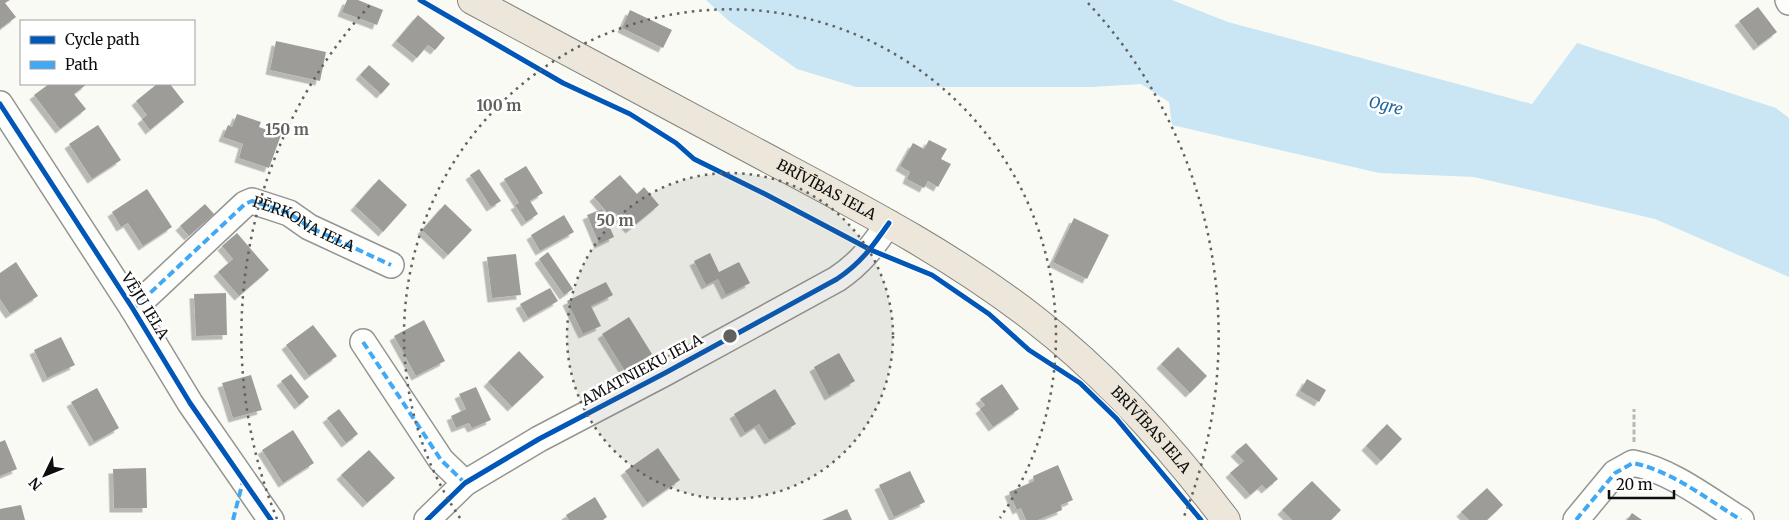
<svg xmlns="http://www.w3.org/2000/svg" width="1789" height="520" font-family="Merriweather,serif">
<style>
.water{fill:#cae6f4}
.building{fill:#9e9c99;filter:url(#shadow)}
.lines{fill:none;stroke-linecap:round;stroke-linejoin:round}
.minor-casing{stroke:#949492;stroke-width:28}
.major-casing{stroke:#82827f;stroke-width:30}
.path{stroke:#b8b8b7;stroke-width:3;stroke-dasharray:5 2.5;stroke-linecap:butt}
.minor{stroke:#fefefd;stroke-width:25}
.major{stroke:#ece7da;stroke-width:28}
.quiet{stroke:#3fa9f5;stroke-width:4;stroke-dasharray:8 4;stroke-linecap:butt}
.cycleway-casing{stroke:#fff;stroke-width:8}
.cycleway{stroke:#0057b8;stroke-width:5}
.ring{fill:none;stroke:#61615e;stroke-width:2.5;stroke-dasharray:2.5 5}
.labels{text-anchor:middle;stroke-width:5;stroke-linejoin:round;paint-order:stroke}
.street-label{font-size:15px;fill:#0e0e0e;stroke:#fff}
.water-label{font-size:16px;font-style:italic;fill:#1b659d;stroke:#fff}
.centre{fill:#61615e;stroke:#fff;stroke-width:2.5}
.ring-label{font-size:15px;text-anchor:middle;font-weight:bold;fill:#61615e;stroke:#fff;stroke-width:5;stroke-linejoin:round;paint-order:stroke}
</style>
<defs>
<filter id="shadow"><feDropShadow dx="-4.5" dy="4.5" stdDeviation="0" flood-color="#0004"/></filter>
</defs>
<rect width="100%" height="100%" fill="#fafaf4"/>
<path class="water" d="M706,0h466l56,22 304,82 45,-61 199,65 13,10v159l-134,-58 -181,-42 -95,-4 -207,-48 -3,-23 -28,-18 -49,3h-236l-59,-18 -67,-47z"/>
<path class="building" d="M0,0h10l-5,3 11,14 -16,12z
M347,0h11l25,10 -6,15 -35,-13z
M1758,7l19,25 -19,14 -19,-25z
M630,10l42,20 -9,18 -41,-20z
M418,15l27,23 -10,12 -7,-5 -11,13 -21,-17z
M276,41l50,11 -6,29 -50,-11z
M369,65l21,19 -9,10 -21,-19z
M49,84h38l-13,10 12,15 -26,20 -26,-34z
M157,84h13l14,18 -34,28 -8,-11 5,-4 -11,-14z
M237,114l24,8 -2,5 22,8 -12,33 -30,-10 4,-14 -20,-7 5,-12 4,2z
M98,125l23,35 -29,19 -23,-35z
M929,140l18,9 -6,10 10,5 -13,23 -10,-6 -4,7 -17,-9 3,-7 -10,-6 13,-23 11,6z
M526,166l17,27 -13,8 8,13 -12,8 -11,-17 4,-2 -15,-24z
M479,169l22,32 -10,6 -21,-32z
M620,175l17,19 7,-7 15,18 -29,24 -14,-16 -5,4 -17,-20z
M379,179l28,26 -24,27 -28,-26z
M147,189l25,38 -29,19 -15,-23 -7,4 -9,-15z
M205,204l9,10 -25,22 -9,-10z
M445,204l27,26 -24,25 -26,-25z
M602,209l12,28 -15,7 -12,-29z
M564,215l10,17 -34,19 -9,-16z
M1074,218l35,17 -22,44 -34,-17z
M237,233l32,37 -30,26 -21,-24 15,-13 -11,-13z
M548,252l25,37 -9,6 -25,-36z
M710,253l9,19 20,-10 11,21 -24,12 -8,-16 -12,6 -12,-24z
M516,254l5,41 -29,3 -5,-41z
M16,262l22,34 -28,18 -10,-15v-26z
M606,282l7,13 -22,11 10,20 -18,8 -16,-33z
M550,288l8,13 -30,17 -8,-14z
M226,293l1,42 -31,1 -2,-42z
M629,317l23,37 -27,17 -23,-37z
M424,320l21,41 -29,15 -22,-40z
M313,325l24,31 -28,20 -23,-31z
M61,337l14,28 -28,13 -13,-28z
M1178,347l29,29 -17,17 -29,-29z
M519,351l25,26 -32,30 -24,-25z
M839,353l16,28 -26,15 -15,-29z
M291,374l18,23 -10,8 -18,-24z
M251,375l11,35 -29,8 -11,-35z
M1307,379l19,11 -7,12 -19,-11z
M1002,384l17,25 -26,18 -13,-18 5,-4 -5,-6z
M476,387l15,33 -19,8 -3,-5 -13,5 -5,-12 15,-7 -7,-15z
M97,388l22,40 -25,14 -23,-40z
M775,389l21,35 -27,16 -10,-16 -14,9 -11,-19z
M339,409l19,25 -12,9 -19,-25z
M1387,424l15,15 -21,22 -15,-15z
M293,430l21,33 -31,20 -21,-33z
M5,440l12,29 -17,7v-34z
M1246,443l32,36 -12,10 -4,-4 -12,10 -20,-22 14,-12 -9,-9z
M658,448l22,32 -33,23 -22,-32z
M369,450l26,28 -28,25 -26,-28z
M1058,465l15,35 -12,5 1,5 -24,10h-12l-5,-12 -4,2 -8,-18 25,-11 -1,-5z
M146,468l1,40h-33l-1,-39z
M910,471l15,31 -31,15 -15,-32z
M1312,481l29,29 -10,10h-39l-10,-10z
M1487,488l16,17 -16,15h-18l-8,-8z
M595,497l12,20 -4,3h-34l-3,-5z
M21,505l4,15h-25v-11z
M847,509l5,11h-30z
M1632,513l10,7h-15z"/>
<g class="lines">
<defs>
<g id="minor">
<path d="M1788,0l1,2"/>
<path d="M0,104l133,205 57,94 81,117"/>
<path id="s1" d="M133,309l112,-105 7,-3 37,12 20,14 82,38"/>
<path d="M363,342l78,118 24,23"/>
<path d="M427,520l38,-37 74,-44 126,-66 172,-94c24,-16 36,-33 52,-56"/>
<path d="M1576,520l39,-47 18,-10c39,8 74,36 108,57"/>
</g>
<g id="major">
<path id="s2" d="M472,0c98,53 197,105 295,158 92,49 185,97 267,161 74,57 136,127 192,201"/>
</g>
</defs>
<use href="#minor" class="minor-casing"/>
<use href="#major" class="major-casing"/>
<path class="path" d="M1634,442v-33"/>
<use href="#minor" class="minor"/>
<use href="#major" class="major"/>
<path class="quiet" d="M133,309l112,-105 7,-3 37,12 20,14 82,38
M363,342l78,118 24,23
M233,520l10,-39
M1576,520l39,-47 18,-10c39,8 74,36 108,57"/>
<defs>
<path id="cycleway" d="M420,0l143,83 67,31 46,29 18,16 71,35 106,56 61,25 57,39 40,36 51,33 36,35 85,102
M0,104l133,205 57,94 81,117
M427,520l38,-37 74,-44 126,-66 172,-94c24,-16 36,-33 52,-56"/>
</defs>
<use href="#cycleway" class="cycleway-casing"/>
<use href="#cycleway" class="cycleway"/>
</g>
<circle cx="730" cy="336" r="163" fill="#61615e" fill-opacity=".12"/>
<g class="ring">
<circle cx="730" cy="336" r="163"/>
<path d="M460 518A326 326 0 1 1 1000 518"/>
<path d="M277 519A489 489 0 0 1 372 3M1088 3A489 489 0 0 1 1183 519"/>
</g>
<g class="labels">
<g class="street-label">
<text dy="5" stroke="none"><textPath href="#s2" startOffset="402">BRĪVĪBAS IELA</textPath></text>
<text dy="5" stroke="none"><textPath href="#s1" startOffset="218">PĒRKONA IELA</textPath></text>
<text transform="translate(145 306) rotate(58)" y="5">VĒJU IELA</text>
<text transform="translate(642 370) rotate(-28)" y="5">AMATNIEKU IELA</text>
<text dy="5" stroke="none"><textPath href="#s2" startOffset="808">BRĪVĪBAS IELA</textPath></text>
</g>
<g class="water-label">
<text transform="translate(1386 105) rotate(14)" y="6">Ogre</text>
</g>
</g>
<circle cx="730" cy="336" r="8" class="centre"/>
<g class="ring-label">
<text x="499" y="111">100 m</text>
<text x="287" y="135">150 m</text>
<text x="615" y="226">50 m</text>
</g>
<rect x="20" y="20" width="175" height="65" fill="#ffffff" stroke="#9f9f9f"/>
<rect x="30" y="36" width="25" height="8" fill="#0057b8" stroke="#9f9f9f"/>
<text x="65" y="45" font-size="15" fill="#0e0e0e">Cycle path</text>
<rect x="30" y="61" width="25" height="8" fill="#3fa9f5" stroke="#9f9f9f"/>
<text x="65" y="70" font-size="15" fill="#0e0e0e">Path</text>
<g transform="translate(45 475) rotate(227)" stroke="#ffffff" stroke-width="4" paint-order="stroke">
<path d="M0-4L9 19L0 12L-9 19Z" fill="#0e0e0e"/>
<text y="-8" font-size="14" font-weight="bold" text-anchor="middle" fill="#0e0e0e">N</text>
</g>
<path d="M1609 490v8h65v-8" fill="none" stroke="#0e0e0e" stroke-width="2.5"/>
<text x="1616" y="490" font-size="15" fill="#0e0e0e" stroke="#ffffff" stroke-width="4" paint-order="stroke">20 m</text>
</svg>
